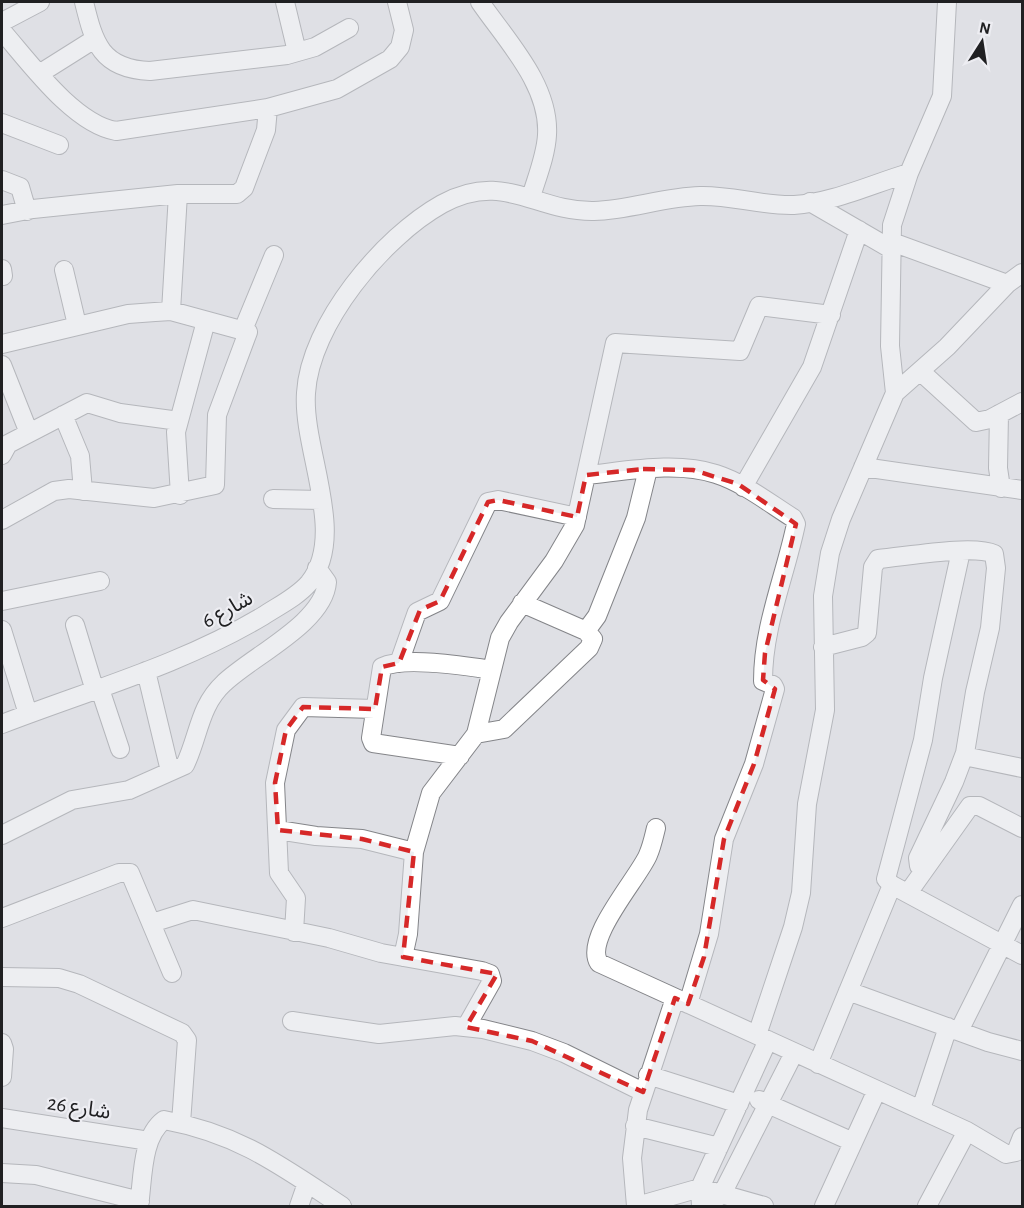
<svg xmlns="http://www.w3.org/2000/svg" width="1024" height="1208" font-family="'Alegreya Sans','Noto Sans Arabic',sans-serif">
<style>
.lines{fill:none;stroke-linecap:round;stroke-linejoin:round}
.minor-casing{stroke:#848589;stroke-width:20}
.minor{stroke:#fff;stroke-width:18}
.marked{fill:none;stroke:#d62828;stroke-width:4.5;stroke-dasharray:12 8;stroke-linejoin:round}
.labels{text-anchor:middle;stroke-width:4.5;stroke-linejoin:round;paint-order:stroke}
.street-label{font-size:21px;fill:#202022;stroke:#ededf2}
</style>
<rect width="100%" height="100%" fill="#dfe0e5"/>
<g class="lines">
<defs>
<path id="minor" d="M84,2c10,41 17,67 66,69l137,-16 28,-8 34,-19
M285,2l12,50
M480,2c26,38 70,83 67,133 -1,20 -10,42 -16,62
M2,22l38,-20
M2,31c28,32 72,93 114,100l152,-23 69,-19 53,-30 10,-12 4,-17 -7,-28
M39,74l54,-34
M2,123l57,22
M2,180l18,7 7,24
M810,202l81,47
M2,215l31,-6 145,-15h59l7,-6 22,-58 2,-22
M892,242l115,42
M2,269l1,7
M64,270l13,55
M171,311l7,-117
M243,330l31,-75
M2,344l126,-30 27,-2 16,-1 77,21 -31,83 -2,70 -61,13 -85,-9 -15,2 -52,29
M2,365l27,68
M920,371l56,51 14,-3 32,-17
M895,393l-5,-47 2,-121 17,-52 33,-77 5,-94
M999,414l-1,54 3,20
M63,415l17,41 3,35
M2,455l6,-11 79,-41 33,10 59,8
M863,467l159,23
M586,475c41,-4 90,-14 130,-1 28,9 53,29 77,44l3,6c-11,53 -33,102 -33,157l10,4 2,4 -21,75 -30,75 -15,95 -21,70
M743,487l69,-120 47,-137
M180,495l-4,-63 30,-111
M273,499l48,1
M961,551l-28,127 -10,62 -37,139 6,6 130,70
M2,601l98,-20
M522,603l64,28 11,-15 39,-98 12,-49
M75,625l20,66
M2,630l26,84
M823,647l39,-10 5,-4 6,-66 5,-8c26,-2 95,-15 116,-5l2,14 -6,60 -15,64 -10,61 -11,29 -36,76 1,8 5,4
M399,663l18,-51 23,-11 48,-99 10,-2 79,17
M146,671l24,100
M100,689l20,60
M2,724c88,-34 179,-59 261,-108 15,-10 34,-19 46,-33 39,-48 -7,-133 -3,-190 4,-69 77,-156 136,-189 62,-34 93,8 152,7 35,-1 70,-14 106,-15 31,-1 62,10 94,9 38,-2 78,-21 115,-32
M476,734l28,-5 85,-81 4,-9 -7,-8
M460,756l-87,-13 -2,-5 11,-71c23,-11 84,-1 110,3
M964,756l58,12
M656,828c-2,8 -4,18 -8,27 -9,22 -65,84 -49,108l368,168 39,23 10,-2 6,-15
M278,830l38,6 46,3 52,13
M2,835l70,-35 57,-10 56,-25c14,-29 14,-59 39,-82 28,-27 100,-60 103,-101l-10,-14
M908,893l62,-87h9l43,22
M2,918l117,-45h11l42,100
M152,923l41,-13 136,28 52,15 101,18 8,3 2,7 -26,46
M294,932l2,-34 -17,-25 -4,-90 11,-53 17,-23 72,2
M403,957l5,-23 6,-82 17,-59 45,-59 24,-96 9,-16 45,-61 21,-36 40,-182 125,8 19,-45 72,9
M2,977l57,1 20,6 103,49 5,7 -6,83
M848,991l140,51 34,9
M292,1021l87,13 76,-8 28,3 49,12 32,12 79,39
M959,1031l63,-126
M757,1035l36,-108 8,-34 6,-89 18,-94 -2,-114 7,-43 11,-34 54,-126 52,-46 60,-63 15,-11
M2,1043l2,6 -2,28
M818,1064l74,-179
M648,1075l91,29
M759,1100l94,42
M921,1109l27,-82
M2,1118l147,23
M635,1126l84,21
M2,1173l34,2 104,26
M139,1206c4,-26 2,-69 25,-86 75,14 116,45 178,86
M299,1206l8,-23
M636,1206l-4,-48 6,-48 37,-112
M637,1206l63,-18 64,18
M701,1206l-1,-18 68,-148
M706,1206l16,-12 72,-141
M824,1206l53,-116
M927,1206l40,-75"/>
</defs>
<use href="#minor" class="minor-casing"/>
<use href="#minor" class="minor"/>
</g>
<path d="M0 0H1024V1208H0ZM643,469l50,1 45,14 58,40 -31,129 -2,27 12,9 -21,75 -30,75 -20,118 -16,47 -13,-6 -32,94 -111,-51 -66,-14 31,-53 -94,-17 11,-105 -52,-13 -84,-9 -3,-47 11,-53 17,-23 72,2 7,-42 17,-4 21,-53 20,-9 48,-99 10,-2 79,17 9,-42z" fill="#dfe0e5" fill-opacity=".55" fill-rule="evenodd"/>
<path class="marked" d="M643,469l50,1 45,14 58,40 -31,129 -2,27 12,9 -21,75 -30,75 -20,118 -16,47 -13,-6 -32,94 -111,-51 -66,-14 31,-53 -94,-17 11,-105 -52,-13 -84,-9 -3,-47 11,-53 17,-23 72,2 7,-42 17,-4 21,-53 20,-9 48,-99 10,-2 79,17 9,-42z"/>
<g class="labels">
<g class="street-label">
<text transform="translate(227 609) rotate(-29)" y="7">شارع 6</text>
<text transform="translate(79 1107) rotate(9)" y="7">شارع 26</text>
</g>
</g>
<rect width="1024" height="1208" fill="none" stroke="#202022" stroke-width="6"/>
<g transform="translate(982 42) rotate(12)" stroke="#ededf2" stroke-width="4.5" paint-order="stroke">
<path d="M0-4.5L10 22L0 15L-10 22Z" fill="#202022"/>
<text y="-9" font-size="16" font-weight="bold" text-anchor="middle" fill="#202022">N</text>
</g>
</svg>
